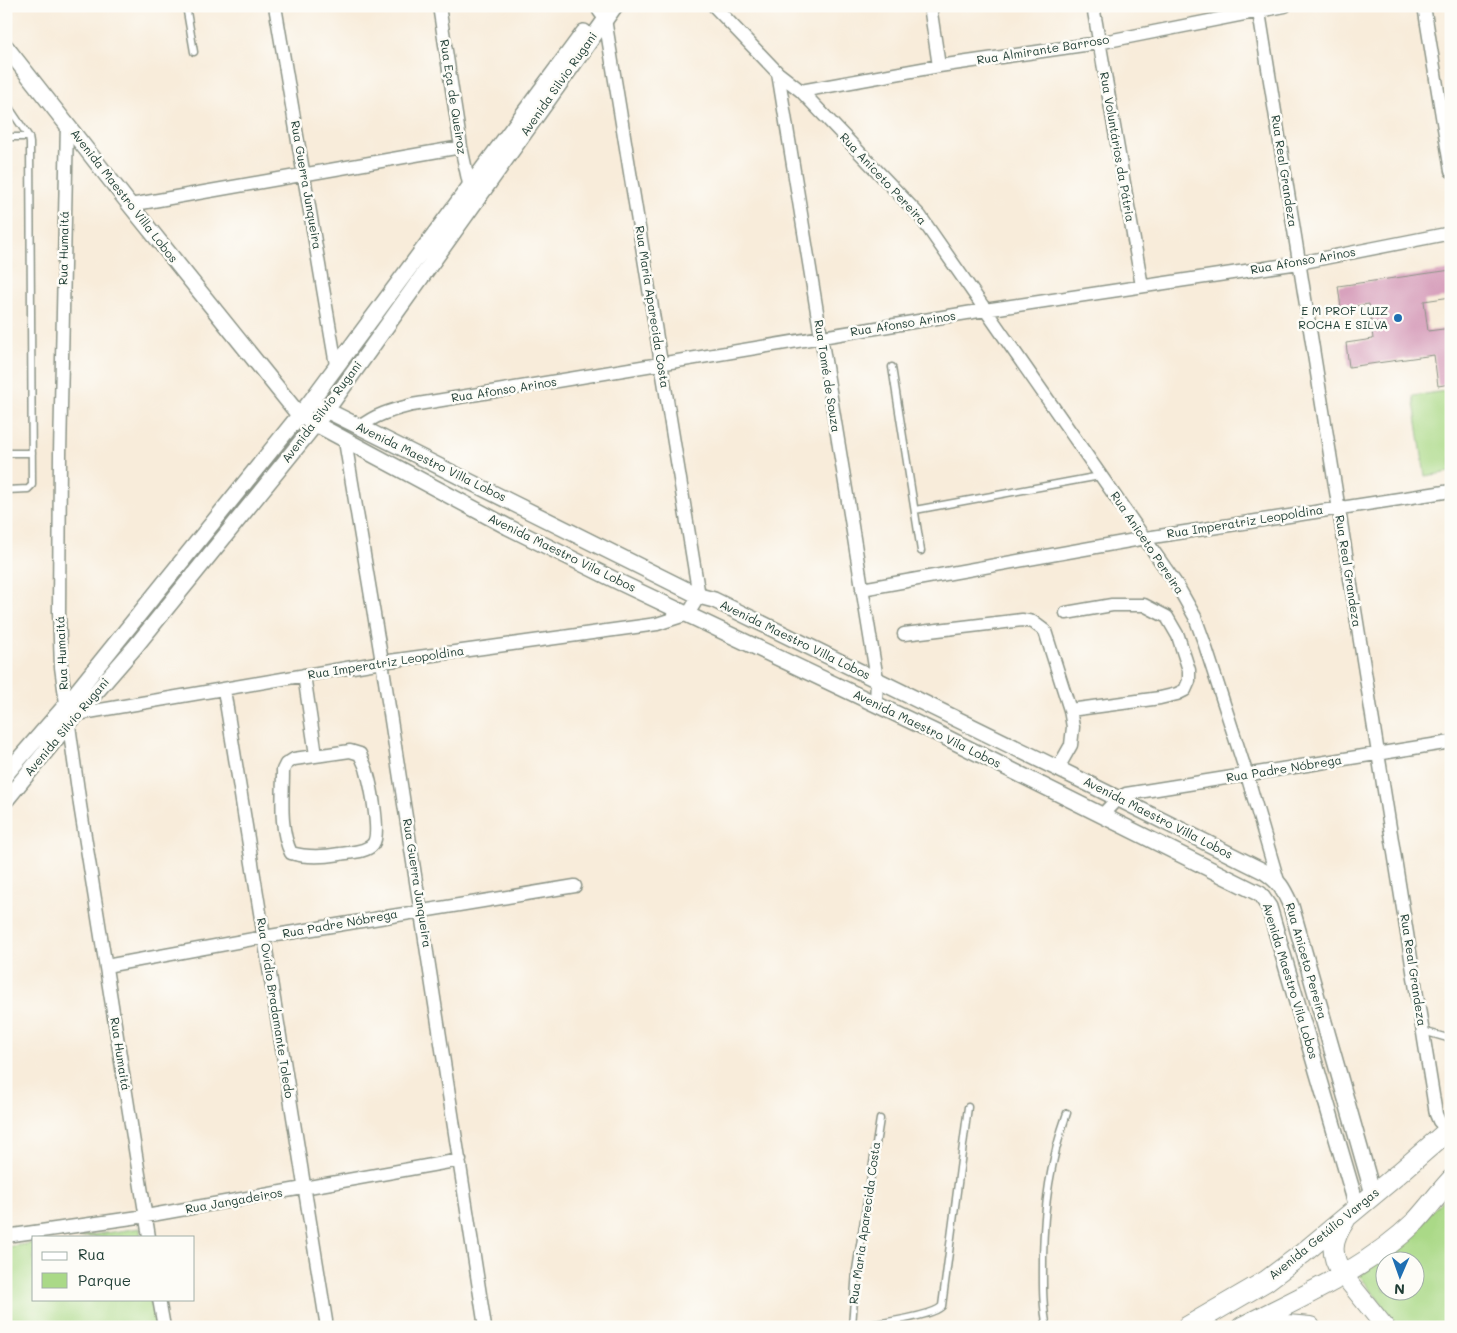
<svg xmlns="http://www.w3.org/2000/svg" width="1457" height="1333" font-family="Mali,sans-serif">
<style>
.green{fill:#aad987;stroke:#648b5e;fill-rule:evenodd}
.building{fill:#d8a2bd}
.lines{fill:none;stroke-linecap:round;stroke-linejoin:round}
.service-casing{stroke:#8c9487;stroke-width:9}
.minor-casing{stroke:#8c9487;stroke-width:15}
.tertiary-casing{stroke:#8c9487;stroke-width:18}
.secondary-casing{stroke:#8c9487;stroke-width:20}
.primary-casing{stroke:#8c9487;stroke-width:22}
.service{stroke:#fff;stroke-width:6}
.minor{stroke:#fff;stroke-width:12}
.tertiary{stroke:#fff;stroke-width:15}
.secondary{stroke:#fff;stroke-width:18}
.primary{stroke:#fff;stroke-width:20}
.poi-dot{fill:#1f6fb2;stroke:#fdfcf7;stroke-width:2}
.labels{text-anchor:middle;stroke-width:5;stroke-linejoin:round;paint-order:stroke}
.street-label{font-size:12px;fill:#1f3d34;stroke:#fdfcf7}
.poi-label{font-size:12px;fill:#1f3d34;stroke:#fdfcf7;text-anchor:end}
</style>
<rect width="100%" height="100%" fill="#fdfcf7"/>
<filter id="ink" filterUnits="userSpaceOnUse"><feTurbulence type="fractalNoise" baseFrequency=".02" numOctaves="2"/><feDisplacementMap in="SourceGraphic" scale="10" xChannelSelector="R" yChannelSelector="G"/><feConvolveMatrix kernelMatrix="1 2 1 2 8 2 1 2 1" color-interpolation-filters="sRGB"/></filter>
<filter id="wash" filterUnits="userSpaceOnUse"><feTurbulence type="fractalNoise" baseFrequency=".0096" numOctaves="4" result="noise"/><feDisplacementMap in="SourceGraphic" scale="20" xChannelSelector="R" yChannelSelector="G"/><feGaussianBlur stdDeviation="1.12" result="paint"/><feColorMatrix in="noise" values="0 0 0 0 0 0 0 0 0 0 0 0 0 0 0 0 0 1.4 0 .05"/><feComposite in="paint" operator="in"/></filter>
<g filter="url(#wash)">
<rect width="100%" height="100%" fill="#f8ecda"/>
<path class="green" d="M1451,390v82l-26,4 -12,-80z
M1451,1193v134h-52l-39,-51zM1384,1260h30v30h-30z
M140,1228l1,9h-64z
M34,1243v56h117l5,28h-150v-80z"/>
<g id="blocks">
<path class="building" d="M1451,270v27l-27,4 4,30 23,-3v56l-13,2 -4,-31 -85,12 -3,-24 27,-4 -4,-35 -28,4 -3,-22z"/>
</g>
</g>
<g filter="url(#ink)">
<use href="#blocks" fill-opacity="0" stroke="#8c9487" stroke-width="1"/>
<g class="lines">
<defs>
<path id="service" d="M186,6l8,46
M6,103l23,34
M6,137h23l1,6 2,342 -4,4 -22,1
M892,367l29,184
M6,453h26
M915,510l185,-34
M1423,1031l28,8
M852,1327l4,-57 24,-151
M856,1327c17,-3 77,-10 86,-21l26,-199
M1047,1327c-5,-23 -4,-46 -4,-70 1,-51 7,-96 24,-144"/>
<path id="minor" d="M275,6l61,359
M439,6l22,141 10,46
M714,6l64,67 23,18 119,125 257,369 18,32 9,25 43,133 31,106
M930,6l9,60
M1093,6l49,280
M1258,6l178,1108 3,7 9,10
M1424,6l27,165
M778,73l99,606 -1,25
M801,91l138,-25 159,-23 187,-37
M67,123l-7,331 -1,158 2,55 19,138 69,432
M130,205l331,-58
M360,427c16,-13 33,-17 52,-22l573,-95 314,-47 152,-30
M345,441l37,221 103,665
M862,589l284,-51 305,-47
M1066,613l46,-8h32l23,12 11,19 11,34v11l-4,9 -8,4 -17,4 -90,12
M904,634l118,-14 11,2 12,9 25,79 3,17 -2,18 -13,23
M304,675l12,80
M224,690l103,637
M73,711l4,3 305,-52 275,-38 31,-10 11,-18 -94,-577 -6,-8
M350,751l10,3c2,6 6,12 7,18 4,13 14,62 6,72 -7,9 -23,8 -33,10 -17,3 -32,4 -49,-1 -12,-25 -8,-56 -8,-83l3,-6 8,-5z
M1102,815l16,-17 8,-4 325,-52
M106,966l158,-29 311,-51
M6,1236l140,-20 314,-56
M159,1299l5,28"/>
<path id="tertiary" d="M6,47l124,158 169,210 209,112 113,56 324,154 315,157 9,13 88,300
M310,402l389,194 15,4c184,89 368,180 551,272 16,11 18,17 26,34l82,288
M6,774l60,-69 244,-303 274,-370
M6,800l63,-77 66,-76 191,-236 289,-405"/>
<path id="secondary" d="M1344,1276l41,51"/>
<path id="primary" d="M1344,1276c-15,-21 -13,-35 1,-56
M1187,1327l79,-46 36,-27 95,-79 54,-47
M1242,1327c61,-31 125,-58 174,-106 12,-13 23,-28 35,-41
M1251,1327l25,-3 34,3"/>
</defs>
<use href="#service" class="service-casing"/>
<use href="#minor" class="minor-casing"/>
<use href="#tertiary" class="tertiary-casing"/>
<use href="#secondary" class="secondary-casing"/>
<use href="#primary" class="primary-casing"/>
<use href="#service" class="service"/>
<use href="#minor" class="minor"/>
<use href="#tertiary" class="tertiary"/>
<use href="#secondary" class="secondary"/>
<use href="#primary" class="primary"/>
</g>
</g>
<circle class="poi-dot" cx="1398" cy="318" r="5"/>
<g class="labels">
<g class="street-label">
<text transform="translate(1043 50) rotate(-9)" y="4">Rua Almirante Barroso</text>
<text transform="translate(559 84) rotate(-55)" y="4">Avenida Silvio Rugani</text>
<text transform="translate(453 97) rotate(81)" y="4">Rua Eça de Queiroz</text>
<text transform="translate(1117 147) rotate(80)" y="4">Rua Voluntários da Pátria</text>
<text transform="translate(1284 171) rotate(81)" y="4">Rua Real Grandeza</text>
<text transform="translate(883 179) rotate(47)" y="4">Rua Aniceto Pereira</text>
<text transform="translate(306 185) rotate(80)" y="4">Rua Guerra Junqueira</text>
<text transform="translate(124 196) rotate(52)" y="4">Avenida Maestro Villa Lobos</text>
<text transform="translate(64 248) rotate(-89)" y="4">Rua Humaitá</text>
<text transform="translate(1303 261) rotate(-10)" y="4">Rua Afonso Arinos</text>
<text transform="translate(652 307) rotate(81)" y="4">Rua Maria Aparecida Costa</text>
<text transform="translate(903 324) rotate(-9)" y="4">Rua Afonso Arinos</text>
<text transform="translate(827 376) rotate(81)" y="4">Rua Tomé de Souza</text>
<text transform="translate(504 390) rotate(-9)" y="4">Rua Afonso Arinos</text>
<text transform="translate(322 412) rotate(-53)" y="4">Avenida Silvio Rugani</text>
<text transform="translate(431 462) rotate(26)" y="4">Avenida Maestro Villa Lobos</text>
<text transform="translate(1245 522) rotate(-9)" y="4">Rua Imperatriz Leopoldina</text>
<text transform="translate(1147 543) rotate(56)" y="4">Rua Aniceto Pereira</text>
<text transform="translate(562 553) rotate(26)" y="4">Avenida Maestro Vila Lobos</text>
<text transform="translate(1348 571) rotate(81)" y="4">Rua Real Grandeza</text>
<text transform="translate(795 640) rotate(26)" y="4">Avenida Maestro Villa Lobos</text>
<text transform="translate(62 653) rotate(-93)" y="4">Rua Humaitá</text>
<text transform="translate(386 663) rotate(-9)" y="4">Rua Imperatriz Leopoldina</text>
<text transform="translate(67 727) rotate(-50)" y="4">Avenida Silvio Rugani</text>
<text transform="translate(927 729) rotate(26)" y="4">Avenida Maestro Vila Lobos</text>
<text transform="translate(1284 769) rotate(-9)" y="4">Rua Padre Nóbrega</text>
<text transform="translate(1158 818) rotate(27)" y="4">Avenida Maestro Villa Lobos</text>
<text transform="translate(417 883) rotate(81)" y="4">Rua Guerra Junqueira</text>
<text transform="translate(340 924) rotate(-10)" y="4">Rua Padre Nóbrega</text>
<text transform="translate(1306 961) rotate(74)" y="4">Rua Aniceto Pereira</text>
<text transform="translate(1413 970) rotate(81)" y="4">Rua Real Grandeza</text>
<text transform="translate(1290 981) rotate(73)" y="4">Avenida Maestro Vila Lobos</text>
<text transform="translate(275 1008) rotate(81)" y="4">Rua Ovídio Bradamante Toledo</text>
<text transform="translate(120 1054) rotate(81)" y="4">Rua Humaitá</text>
<text transform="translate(234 1201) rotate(-10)" y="4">Rua Jangadeiros</text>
<text transform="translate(865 1223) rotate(-82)" y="4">Rua Maria Aparecida Costa</text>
<text transform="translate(1324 1234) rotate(-39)" y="4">Avenida Getúlio Vargas</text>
</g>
<g class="poi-label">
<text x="1388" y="315">E M PROF LUIZ<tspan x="1388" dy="14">ROCHA E SILVA</tspan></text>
</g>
</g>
<rect width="1457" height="1333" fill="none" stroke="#fdfcf7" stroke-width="25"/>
<rect x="32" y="1236" width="162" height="65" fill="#fdfcf7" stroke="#a4b0a9"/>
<rect x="42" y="1252" width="25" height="8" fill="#ffffff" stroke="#a4b0a9"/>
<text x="78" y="1260" font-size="15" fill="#1f3d34">Rua</text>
<rect x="42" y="1273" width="25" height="15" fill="#aad987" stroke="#a4b0a9"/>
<text x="78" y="1286" font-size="15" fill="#1f3d34">Parque</text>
<g transform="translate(1400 1276) rotate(182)"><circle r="24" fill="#fdfcf7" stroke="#a4b0a9"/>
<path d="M0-4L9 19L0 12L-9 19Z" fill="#1f6fb2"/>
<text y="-8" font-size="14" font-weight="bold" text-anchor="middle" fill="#1f3d34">N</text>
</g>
</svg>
